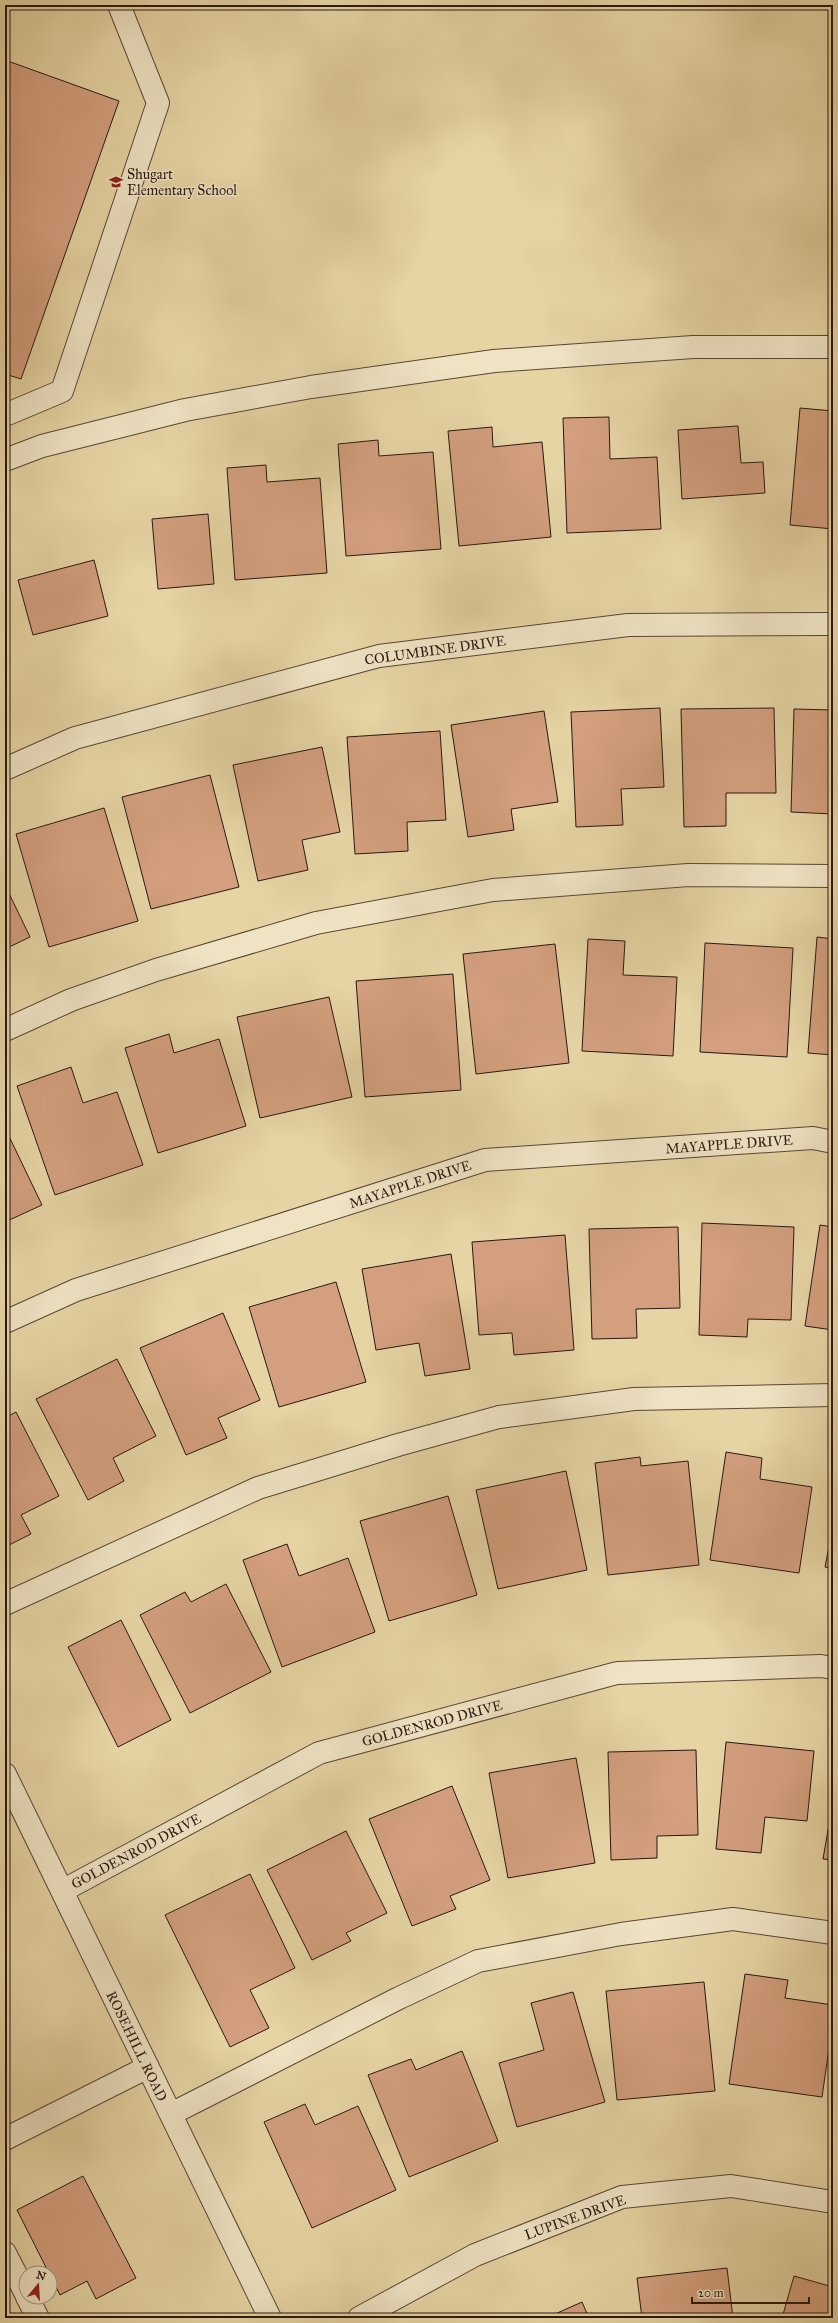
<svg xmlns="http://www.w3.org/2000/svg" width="838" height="2323" viewBox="0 0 838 2323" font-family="'IM FELL Great Primer',serif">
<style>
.building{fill:#d39f7e;stroke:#2a1810}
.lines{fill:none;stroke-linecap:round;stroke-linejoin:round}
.minor-casing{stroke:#594735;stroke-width:24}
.minor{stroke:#efe3c4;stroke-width:22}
.labels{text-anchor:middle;stroke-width:3;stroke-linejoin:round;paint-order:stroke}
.poi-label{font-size:14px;fill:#2a1810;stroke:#efe3c4;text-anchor:start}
.street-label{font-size:14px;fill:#2a1810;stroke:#efe3c4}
</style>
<rect width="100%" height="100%" fill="#e6d4a4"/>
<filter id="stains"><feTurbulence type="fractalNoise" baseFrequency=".005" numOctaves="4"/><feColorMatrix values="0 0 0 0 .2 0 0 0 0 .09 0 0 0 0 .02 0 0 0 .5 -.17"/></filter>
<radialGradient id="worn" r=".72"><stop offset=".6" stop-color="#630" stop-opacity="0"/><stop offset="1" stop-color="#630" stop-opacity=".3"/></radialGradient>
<!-- building -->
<path class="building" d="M 5,60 L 119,101 L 21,379 L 5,374 Z
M 800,408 L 833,411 L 833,529 L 790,525 Z
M 609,417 L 610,459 L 657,457 L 661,529 L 567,533 L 563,418 Z
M 738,426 L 741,463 L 763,462 L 765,493 L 682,499 L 678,430 Z
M 492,427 L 493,447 L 542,442 L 551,537 L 459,546 L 448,431 Z
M 378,440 L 379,456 L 433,452 L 441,549 L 346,556 L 338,444 Z
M 266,465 L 267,482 L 320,478 L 327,573 L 235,580 L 227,468 Z
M 208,514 L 214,584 L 158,589 L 152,519 Z
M 94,560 L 108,616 L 33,635 L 18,580 Z
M 660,708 L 664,787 L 621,789 L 623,825 L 576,827 L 571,712 Z
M 774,708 L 776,793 L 726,793 L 726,826 L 684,827 L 681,709 Z
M 794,709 L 833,710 L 833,814 L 791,812 Z
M 544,711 L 558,802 L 511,809 L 514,830 L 468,837 L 451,725 Z
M 440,731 L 446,820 L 407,822 L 408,851 L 355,854 L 347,737 Z
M 322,747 L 340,832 L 302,840 L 308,870 L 258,881 L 233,765 Z
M 210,775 L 239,887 L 151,909 L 122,797 Z
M 104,808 L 138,921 L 49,947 L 16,834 Z
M 5,885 L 30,937 L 5,949 Z
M 817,937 L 833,939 L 833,1055 L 808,1053 Z
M 588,939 L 625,941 L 623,975 L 677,977 L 673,1056 L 582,1051 Z
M 705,943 L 793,948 L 787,1057 L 700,1052 Z
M 555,944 L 569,1063 L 476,1074 L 463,954 Z
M 453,974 L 461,1090 L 365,1097 L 356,981 Z
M 329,997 L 352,1097 L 260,1118 L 237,1017 Z
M 169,1034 L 174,1053 L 219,1039 L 246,1126 L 158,1153 L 125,1048 Z
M 71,1067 L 83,1103 L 117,1092 L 143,1165 L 55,1195 L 17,1086 Z
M 5,1128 L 42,1205 L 5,1222 Z
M 702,1223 L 794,1227 L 791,1320 L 748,1319 L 747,1337 L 699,1335 Z
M 820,1225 L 833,1227 L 833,1330 L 805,1326 Z
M 678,1227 L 680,1308 L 636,1309 L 637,1338 L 592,1339 L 589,1229 Z
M 565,1235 L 574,1350 L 514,1355 L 512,1333 L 479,1335 L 472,1242 Z
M 451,1254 L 470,1369 L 425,1376 L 419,1343 L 376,1350 L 362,1269 Z
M 336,1282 L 366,1382 L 279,1407 L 249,1307 Z
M 223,1313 L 260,1400 L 218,1418 L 227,1438 L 186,1455 L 140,1348 Z
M 117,1359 L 156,1436 L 113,1458 L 124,1481 L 88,1500 L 36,1399 Z
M 16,1412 L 59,1496 L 21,1515 L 31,1534 L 5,1547 L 5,1418 Z
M 726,1452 L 762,1458 L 760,1479 L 812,1487 L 799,1573 L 710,1560 Z
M 640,1457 L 641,1466 L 688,1461 L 699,1565 L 608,1575 L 595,1463 Z
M 566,1471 L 587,1570 L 498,1589 L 476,1490 Z
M 448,1496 L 477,1595 L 389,1621 L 360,1521 Z
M 833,1526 L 833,1569 L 825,1567 Z
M 287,1544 L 299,1576 L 348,1558 L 375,1632 L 282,1667 L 243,1560 Z
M 226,1584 L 271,1672 L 190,1713 L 140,1615 L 185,1592 L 191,1602 Z
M 121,1620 L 171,1720 L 118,1747 L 68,1647 Z
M 726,1742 L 814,1751 L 807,1821 L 765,1817 L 761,1853 L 716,1849 Z
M 696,1750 L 698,1835 L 657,1836 L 657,1858 L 611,1860 L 608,1752 Z
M 576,1758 L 595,1863 L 508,1878 L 489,1773 Z
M 452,1786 L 490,1880 L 450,1896 L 456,1909 L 412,1926 L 369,1819 Z
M 833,1801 L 833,1860 L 823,1859 Z
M 346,1831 L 387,1913 L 346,1933 L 351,1941 L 312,1960 L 267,1870 Z
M 250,1874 L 295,1968 L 250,1990 L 269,2028 L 230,2047 L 165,1915 Z
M 745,1974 L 788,1980 L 785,1998 L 833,2005 L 833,2021 L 822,2097 L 729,2084 Z
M 704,1982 L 715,2091 L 617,2100 L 606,1991 Z
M 573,1992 L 605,2102 L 517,2127 L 499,2063 L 544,2050 L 531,2003 Z
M 462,2051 L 498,2141 L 409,2177 L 368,2075 L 411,2059 L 416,2070 Z
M 305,2104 L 315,2125 L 358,2106 L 396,2190 L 312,2228 L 264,2122 Z
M 83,2176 L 136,2278 L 96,2299 L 87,2281 L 60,2295 L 17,2210 Z
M 727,2268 L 733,2318 L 642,2318 L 637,2278 Z
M 794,2276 L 833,2287 L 833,2318 L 782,2318 Z
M 582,2302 L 589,2318 L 546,2318 Z"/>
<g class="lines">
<defs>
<path id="minor" d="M 5,415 L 62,391 L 158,103 L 119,5
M 5,460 L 42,446 L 185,410 L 311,387 L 494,361 L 693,347 L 833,347
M 5,769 L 75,738 L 379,656 L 628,625 L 833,624
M 5,1030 L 71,1000 L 156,970 L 316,923 L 493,890 L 688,875 L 833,876
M 5,1322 L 76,1290 L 485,1160 L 813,1138 L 833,1142
M 5,1604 L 258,1488 L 398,1445 L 499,1417 L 634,1399 L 833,1395
M 5,1774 L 270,2318
M 62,1891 L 319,1753 L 617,1673 L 821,1666 L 833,1668
M 171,2114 L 399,1998 L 478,1961 L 621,1934 L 733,1919 L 833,1933
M 5,2139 L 148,2067
M 5,2253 L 26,2294
M 27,2297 L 38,2318
M 359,2318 L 475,2255 L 622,2197 L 731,2186 L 833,2202"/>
</defs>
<!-- minor casing -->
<use href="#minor" class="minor-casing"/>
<!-- minor -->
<use href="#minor" class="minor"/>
</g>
<!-- icons -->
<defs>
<symbol id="school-bare" viewBox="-9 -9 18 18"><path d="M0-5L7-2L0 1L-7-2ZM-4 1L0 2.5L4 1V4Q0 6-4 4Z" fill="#8f2418" stroke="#efe3c4" stroke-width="2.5" paint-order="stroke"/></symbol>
</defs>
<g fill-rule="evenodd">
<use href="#school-bare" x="106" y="172" width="20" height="20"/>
</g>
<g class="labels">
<!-- poi labels -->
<g class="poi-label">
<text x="127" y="179">Shugart<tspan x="127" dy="16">Elementary School</tspan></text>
</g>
<!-- street labels -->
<g class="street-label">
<text transform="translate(435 650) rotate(-8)" y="5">COLUMBINE DRIVE</text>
<text transform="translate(729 1144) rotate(-4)" y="5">MAYAPPLE DRIVE</text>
<text transform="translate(410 1184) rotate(-18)" y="5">MAYAPPLE DRIVE</text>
<text transform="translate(432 1723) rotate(-15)" y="5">GOLDENROD DRIVE</text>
<text transform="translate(136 1851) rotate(-28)" y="5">GOLDENROD DRIVE</text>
<text transform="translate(137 2046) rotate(64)" y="5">ROSEHILL ROAD</text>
<text transform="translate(575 2217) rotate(-20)" y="5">LUPINE DRIVE</text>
</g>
</g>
<!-- margin -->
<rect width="838" height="2323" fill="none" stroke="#e6d4a4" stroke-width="20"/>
<rect x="6" y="6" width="826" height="2311" fill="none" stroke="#2a1810" stroke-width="2"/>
<rect x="10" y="10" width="818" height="2303" fill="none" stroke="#2a1810"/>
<!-- north arrow -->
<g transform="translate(38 2285) rotate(18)"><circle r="19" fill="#efe3c4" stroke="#a0927c"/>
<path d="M0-3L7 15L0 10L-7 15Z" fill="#8f2418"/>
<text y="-6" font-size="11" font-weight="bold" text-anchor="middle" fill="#2a1810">N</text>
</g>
<!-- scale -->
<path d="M692 2297v6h117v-6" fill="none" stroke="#2a1810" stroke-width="2"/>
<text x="698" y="2297" font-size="12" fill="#2a1810" stroke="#efe3c4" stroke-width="3" paint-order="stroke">20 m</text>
<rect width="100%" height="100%" filter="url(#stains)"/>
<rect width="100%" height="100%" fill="url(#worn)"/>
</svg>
